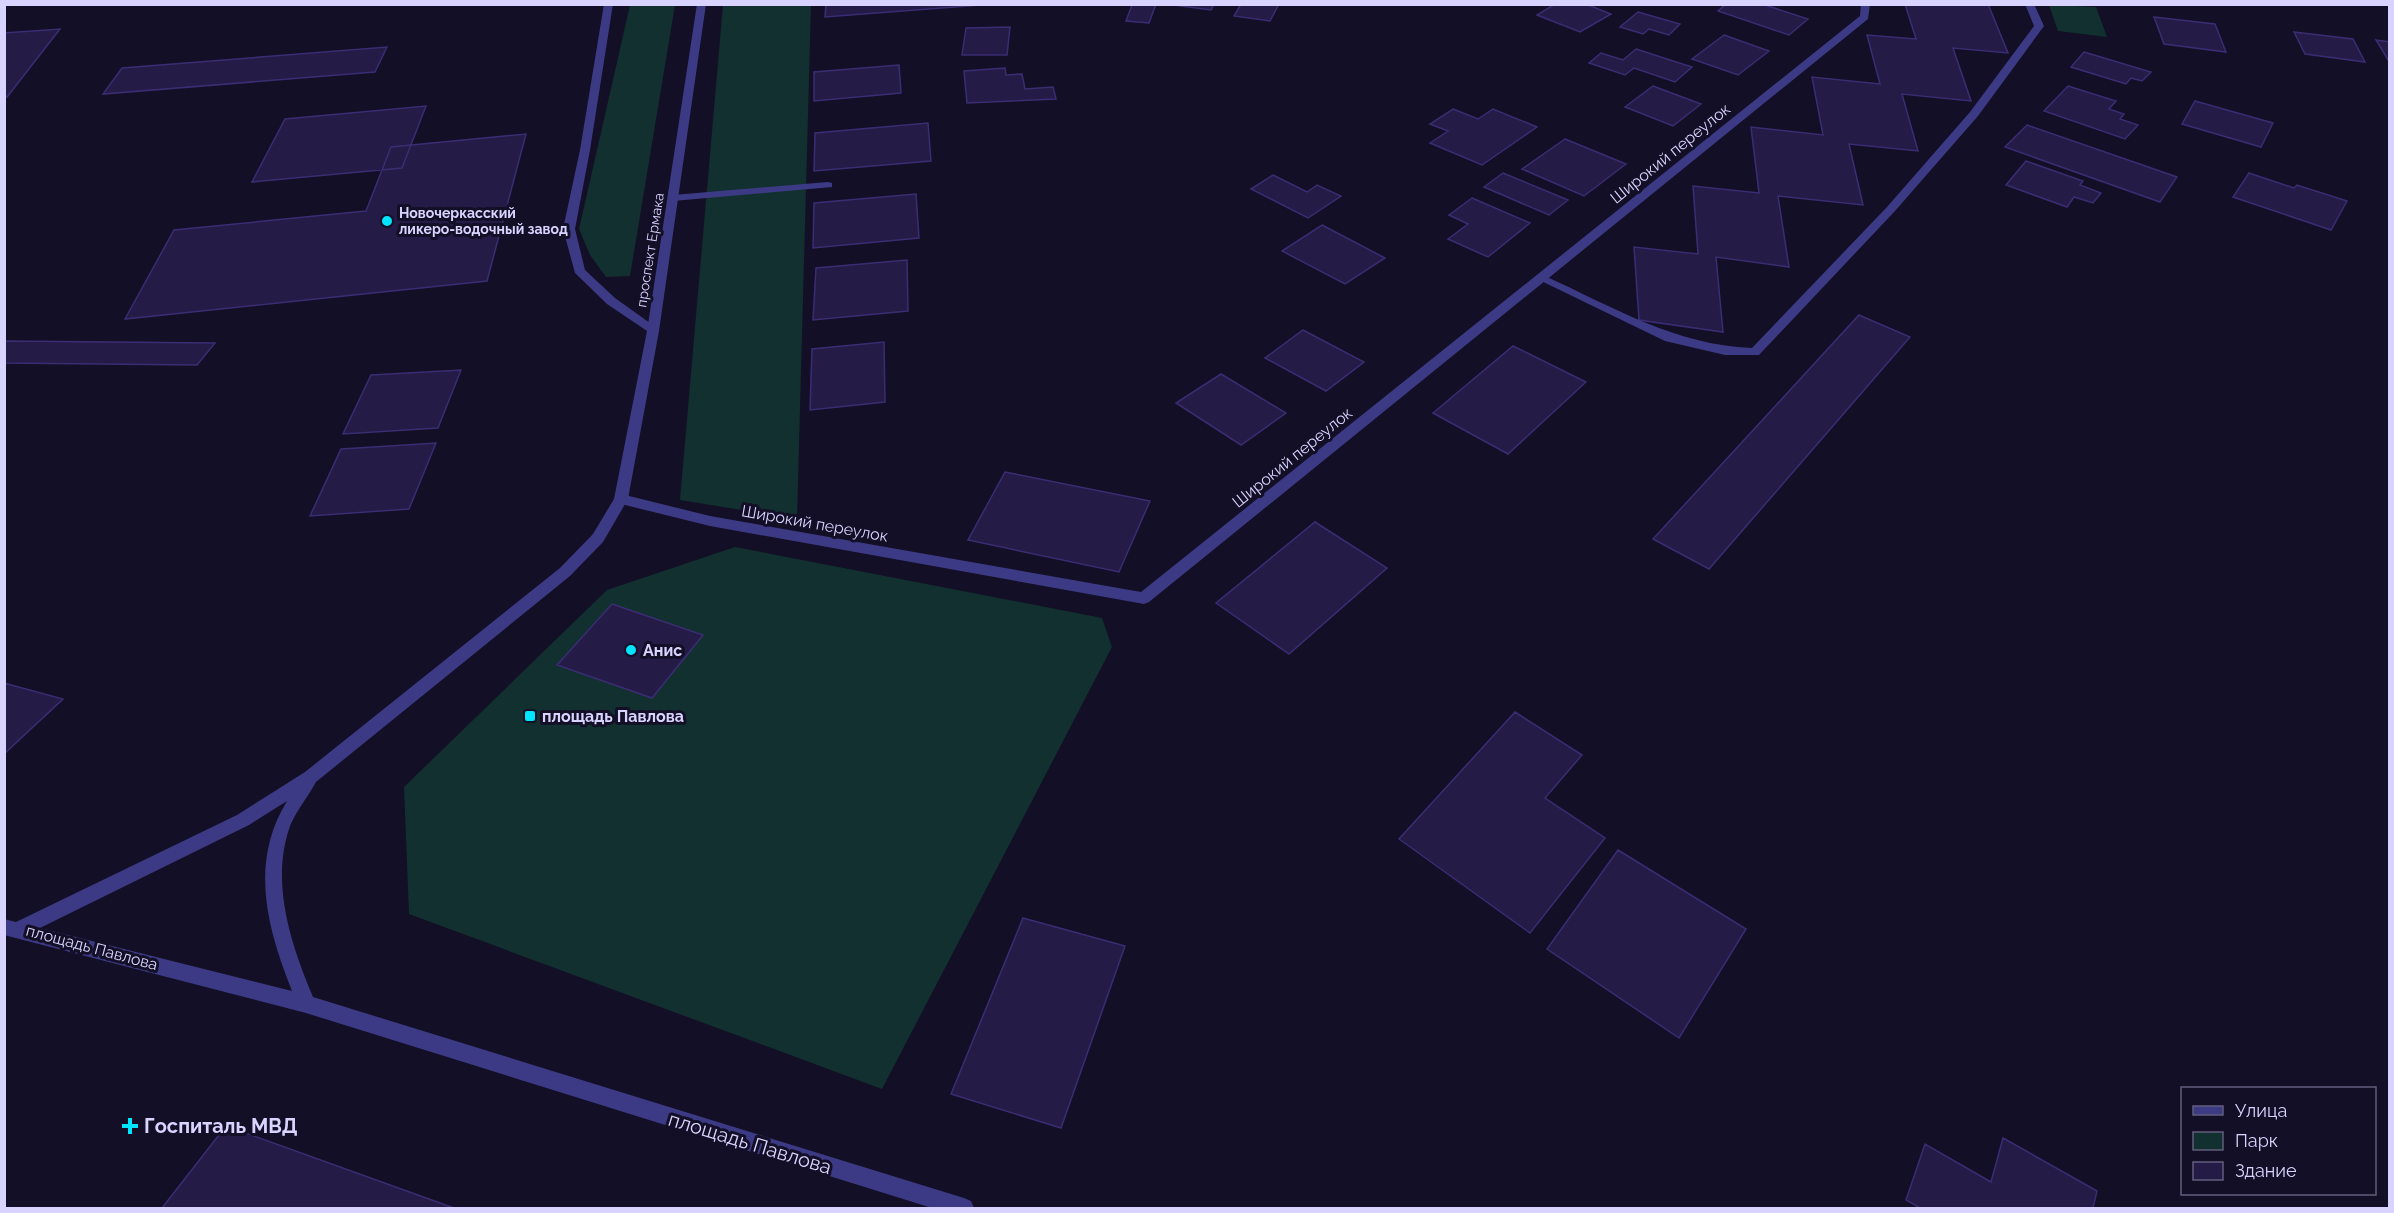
<svg xmlns="http://www.w3.org/2000/svg" width="2394" height="1213" viewBox="0 0 2394 1213" font-family="Raleway,sans-serif">
<style>
.green{fill:#12302f}
.building{fill:#241b47;stroke:#3b2d73;stroke-width:1.5}
.lines{fill:none;stroke-linecap:round;stroke-linejoin:round}
.service{fill:#3d3a85;fill-rule:evenodd}
.minor{fill:#3d3a85;fill-rule:evenodd}
.tertiary{fill:#3d3a85;fill-rule:evenodd}
.poi-dot{fill:#00e5ff;stroke:#130f26;stroke-width:2}
.labels{text-anchor:middle;stroke-width:6;stroke-linejoin:round;paint-order:stroke}
.far-poi-label{font-size:14px;font-weight:bold;fill:#d9d4ff;stroke:#130f26;text-anchor:start}
.far-street-label{font-size:14px;fill:#d9d4ff;stroke:#130f26}
.street-label{font-size:16px;fill:#d9d4ff;stroke:#130f26}
.poi-label{font-size:16px;font-weight:bold;fill:#d9d4ff;stroke:#130f26;text-anchor:start}
.near-poi-label{font-size:20px;font-weight:bold;fill:#d9d4ff;stroke:#130f26;text-anchor:start}
.near-street-label{font-size:20px;fill:#d9d4ff;stroke:#130f26}
</style>
<rect width="100%" height="100%" fill="#130f26"/>
<!-- green -->
<path class="green" d="M 630,5 L 675,5 L 630,276 L 606,277 L 590,255 L 579,229 Z
M 723,5 L 811,5 L 797,519 L 680,500 Z
M 2049,5 L 2096,7 L 2107,37 L 2058,31 Z
M 735,547 L 1102,618 L 1112,647 L 882,1089 L 409,914 L 404,787 L 607,590 Z"/>
<!-- building -->
<path class="building" d="M 826,4 L 994,4 L 825,17 Z
M 1121,4 L 1156,4 L 1149,23 L 1126,21 L 1132,5 Z
M 1166,4 L 1214,4 L 1211,10 Z
M 1241,4 L 1279,4 L 1270,21 L 1234,16 Z
M 1555,4 L 1586,4 L 1611,14 L 1580,32 L 1537,15 Z
M 1726,4 L 1762,4 L 1808,19 L 1789,35 L 1718,11 Z
M 1905,4 L 1988,4 L 2008,53 L 1953,48 L 1971,101 L 1902,94 L 1918,151 L 1849,144 L 1863,205 L 1778,196 L 1789,267 L 1716,257 L 1723,332 L 1639,320 L 1634,247 L 1698,254 L 1693,186 L 1759,193 L 1751,127 L 1823,135 L 1812,77 L 1880,84 L 1867,35 L 1916,39 Z
M 1638,12 L 1680,24 L 1669,35 L 1649,29 L 1643,34 L 1620,27 Z
M 2154,17 L 2215,24 L 2226,52 L 2164,44 Z
M 1010,27 L 1007,55 L 962,55 L 966,28 Z
M 60,29 L 7,97 L 4,98 L 4,33 Z
M 2294,32 L 2353,39 L 2365,62 L 2305,54 Z
M 1724,35 L 1769,51 L 1738,75 L 1692,59 Z
M 2376,40 L 2390,42 L 2390,63 Z
M 387,47 L 375,72 L 103,94 L 122,68 Z
M 1636,49 L 1692,67 L 1675,82 L 1634,68 L 1625,75 L 1589,63 L 1601,53 L 1623,60 Z
M 2084,52 L 2151,72 L 2142,81 L 2131,78 L 2126,84 L 2071,67 Z
M 899,65 L 901,93 L 814,101 L 814,72 Z
M 1005,68 L 1006,75 L 1022,74 L 1025,89 L 1053,87 L 1056,99 L 967,103 L 964,71 Z
M 1653,86 L 1701,104 L 1673,126 L 1625,107 Z
M 2068,86 L 2116,101 L 2109,109 L 2124,114 L 2120,119 L 2138,125 L 2125,139 L 2044,111 Z
M 2195,101 L 2273,123 L 2261,147 L 2182,124 Z
M 426,106 L 402,168 L 252,182 L 285,119 Z
M 1453,109 L 1478,119 L 1493,109 L 1537,127 L 1482,165 L 1430,143 L 1448,131 L 1430,124 Z
M 928,123 L 931,161 L 814,171 L 815,133 Z
M 2027,125 L 2177,177 L 2160,202 L 2005,147 Z
M 526,134 L 487,281 L 125,319 L 174,230 L 366,211 L 391,147 Z
M 1565,139 L 1626,164 L 1584,196 L 1522,169 Z
M 2026,161 L 2083,181 L 2080,185 L 2101,193 L 2093,203 L 2074,197 L 2067,207 L 2006,185 Z
M 1503,173 L 1568,200 L 1549,215 L 1484,187 Z
M 2249,173 L 2294,188 L 2297,185 L 2347,201 L 2331,230 L 2233,197 Z
M 1273,175 L 1307,192 L 1317,185 L 1341,196 L 1308,218 L 1251,189 Z
M 916,194 L 919,238 L 813,248 L 814,203 Z
M 1472,198 L 1530,223 L 1488,257 L 1448,239 L 1468,224 L 1449,215 Z
M 1322,225 L 1385,258 L 1345,284 L 1282,251 Z
M 907,260 L 908,311 L 813,320 L 816,268 Z
M 1859,315 L 1910,337 L 1709,569 L 1653,539 Z
M 1303,330 L 1364,362 L 1326,391 L 1265,358 Z
M 4,341 L 215,343 L 197,365 L 4,363 Z
M 884,342 L 885,402 L 810,410 L 812,349 Z
M 1513,346 L 1586,382 L 1508,454 L 1433,413 Z
M 461,370 L 438,428 L 343,434 L 371,375 Z
M 1221,374 L 1286,413 L 1241,445 L 1176,403 Z
M 436,443 L 409,509 L 310,516 L 341,449 Z
M 1005,472 L 1150,501 L 1119,572 L 968,540 Z
M 1315,522 L 1387,568 L 1289,654 L 1216,603 Z
M 612,604 L 703,635 L 652,698 L 557,665 Z
M 4,683 L 63,699 L 4,754 Z
M 1515,712 L 1582,755 L 1545,798 L 1605,838 L 1530,933 L 1399,839 Z
M 1618,850 L 1746,929 L 1679,1038 L 1547,949 Z
M 1023,918 L 1125,946 L 1061,1128 L 951,1094 Z
M 226,1126 L 454,1208 L 162,1208 Z
M 2003,1138 L 2097,1191 L 2093,1208 L 1920,1208 L 1906,1200 L 1925,1144 L 1991,1182 Z"/>
<g class="lines">
<!-- service -->
<path class="service" d="M 604,4 L 613,4 L 590,150 L 575,229 L 585,270 L 615,298 L 657,328 L 657,334 L 653,335 L 607,304 L 575,273 L 563,229 L 580,150 Z
M 2025,4 L 2034,4 L 2044,26 L 1978,116 L 1895,211 L 1759,355 L 1725,355 L 1665,341 L 1535,278 L 1537,276 L 1545,276 C 1613,307 1675,345 1752,348 L 1887,207 L 1970,112 L 2034,26 Z
M 828,182 L 832,183 L 832,187 L 673,201 L 668,198 L 673,195 Z"/>
<!-- minor -->
<path class="minor" d="M 1861,4 L 1870,4 L 1868,19 L 1149,602 L 1144,604 L 710,526 L 621,504 L 614,499 L 621,494 L 710,516 L 1141,592 L 1860,16 Z"/>
<!-- tertiary -->
<path class="tertiary" d="M 697,4 L 706,4 L 659,331 L 628,499 L 603,542 L 570,576 L 316,782 C 308,797 296,811 290,826 C 270,883 291,944 313,997 L 964,1198 L 971,1201 L 974,1208 L 932,1208 L 306,1013 L 4,935 L 4,919 L 16,922 L 237,815 L 305,772 L 560,568 L 593,534 L 614,499 L 647,331 ZM 287,801 C 249,863 267,928 292,991 L 40,928 L 249,825 Z"/>
</g>
<!-- markers -->
<g class="poi-dot">
<circle cx="387" cy="221" r="6"/>
<circle cx="631" cy="650" r="6"/>
<rect x="524" y="710" width="12" height="12" rx="3"/>
<path d="M127 1117h6v6h6v6h-6v6h-6v-6h-6v-6h6z"/>
</g>
<g class="labels">
<!-- far-poi labels -->
<g class="far-poi-label">
<text x="399" y="218">Новочеркасский<tspan x="399" dy="16">ликеро-водочный завод</tspan></text>
</g>
<!-- far-street labels -->
<g class="far-street-label">
<text transform="translate(650 250) rotate(-81)" y="5">проспект Ермака</text>
</g>
<!-- street labels -->
<g class="street-label">
<text transform="translate(1670 153) rotate(-39)" y="6">Широкий переулок</text>
<text transform="translate(1292 457) rotate(-39)" y="6">Широкий переулок</text>
<text transform="translate(815 523) rotate(10)" y="6">Широкий переулок</text>
<text transform="translate(92 947) rotate(15)" y="6">площадь Павлова</text>
</g>
<!-- poi labels -->
<g class="poi-label">
<text x="643" y="656">Анис</text>
<text x="542" y="722">площадь Павлова</text>
</g>
<!-- near-poi labels -->
<g class="near-poi-label">
<text x="144" y="1133">Госпиталь МВД</text>
</g>
<!-- near-street labels -->
<g class="near-street-label">
<text transform="translate(750 1143) rotate(17)" y="7">площадь Павлова</text>
</g>
</g>
<!-- border -->
<rect width="2394" height="1213" fill="none" stroke="#d9d4ff" stroke-width="12"/>
<!-- legend -->
<rect x="2181" y="1087" width="195" height="108" fill="#130f26" stroke="#625e7d" stroke-width="1.5"/>
<rect x="2193" y="1106" width="30" height="9" fill="#3d3a85" stroke="#625e7d" stroke-width="1.5"/>
<text x="2235" y="1117" font-size="18" fill="#d9d4ff">Улица</text>
<rect x="2193" y="1132" width="30" height="18" fill="#12302f" stroke="#625e7d" stroke-width="1.5"/>
<text x="2235" y="1147" font-size="18" fill="#d9d4ff">Парк</text>
<rect x="2193" y="1162" width="30" height="18" fill="#241b47" stroke="#625e7d" stroke-width="1.5"/>
<text x="2235" y="1177" font-size="18" fill="#d9d4ff">Здание</text>
</svg>
